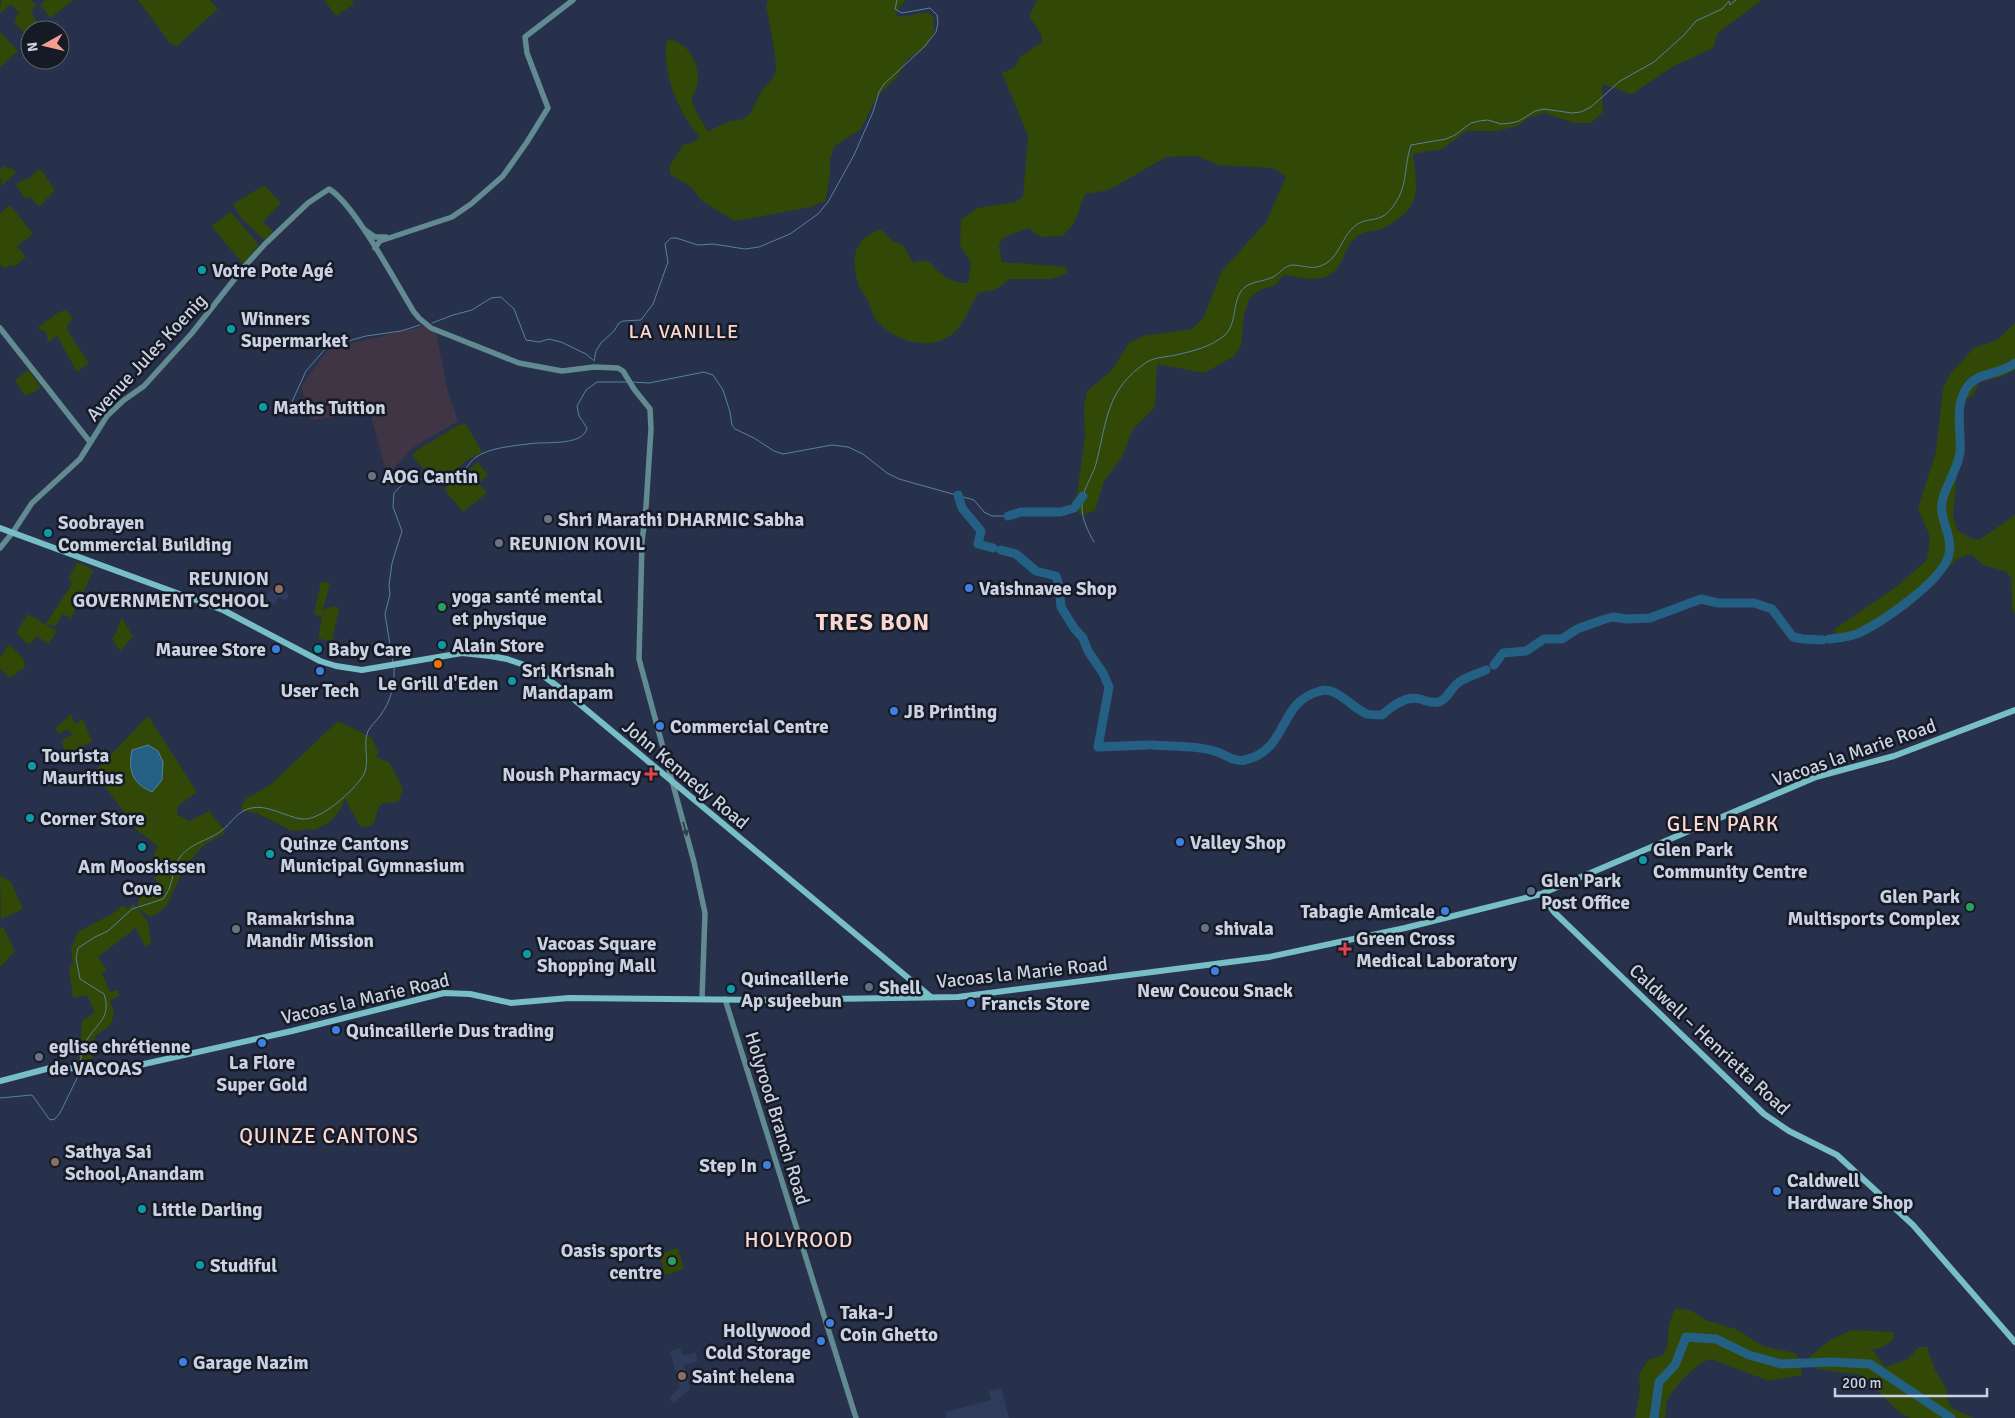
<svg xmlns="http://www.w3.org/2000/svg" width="2015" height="1418" viewBox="0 0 2015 1418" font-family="Signika,sans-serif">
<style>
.industrial{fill:#3f3545}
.built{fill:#2e3b5b}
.green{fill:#324807}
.water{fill:#236083;stroke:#5582a0}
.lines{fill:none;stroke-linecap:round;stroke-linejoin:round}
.stream{stroke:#5582a0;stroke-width:1}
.river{stroke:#236083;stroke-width:9}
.tertiary{stroke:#618b90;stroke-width:5.5}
.secondary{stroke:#78bec6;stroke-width:6}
.oneway{fill:#30424a}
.culture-dot{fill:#0f9aa8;stroke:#151a25;stroke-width:2}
.worship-dot{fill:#6b7280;stroke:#151a25;stroke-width:2}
.shop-dot{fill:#3f7fe0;stroke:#151a25;stroke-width:2}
.education-dot{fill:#8d6e63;stroke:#151a25;stroke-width:2}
.leisure-dot{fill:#2e9e5b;stroke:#151a25;stroke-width:2}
.food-dot{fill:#e8710a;stroke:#151a25;stroke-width:2}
.health-dot{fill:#e0444e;stroke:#151a25;stroke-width:2}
.service-dot{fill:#5c6f8a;stroke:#151a25;stroke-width:2}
.labels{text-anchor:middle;stroke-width:5;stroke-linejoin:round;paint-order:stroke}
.poi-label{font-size:19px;font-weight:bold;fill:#cad1e2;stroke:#151a25;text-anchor:start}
.street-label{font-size:19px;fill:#cad1e2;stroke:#151a25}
.neighbourhood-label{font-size:20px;letter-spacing:1px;fill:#f9d6d0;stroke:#151a25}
.quarter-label{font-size:21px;letter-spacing:1px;fill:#f9d6d0;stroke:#151a25}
.district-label{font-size:24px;font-weight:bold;letter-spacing:1px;fill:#f9d6d0;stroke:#151a25}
</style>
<rect width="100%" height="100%" fill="#27314b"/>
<!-- industrial -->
<path class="industrial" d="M 424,326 L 436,332 L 447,388 L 458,421 L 414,447 L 387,475 L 370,412 L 312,420 L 301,387 L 328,349 Z"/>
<!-- built -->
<path class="built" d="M 279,584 L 289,595 L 285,601 L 279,597 L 274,605 L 265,596 Z
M 680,1348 L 683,1356 L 696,1353 L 697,1362 L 684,1365 L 690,1389 L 673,1404 L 669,1398 L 680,1387 L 670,1351 Z
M 1001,1388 L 1009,1418 L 946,1418 L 945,1412 L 991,1400 L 989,1391 Z"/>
<!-- green -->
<path class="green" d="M 1,0 L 31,0 L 36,5 L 31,13 L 41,27 L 38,30 L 30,30 L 29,38 L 14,22 L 19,12 L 10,4 L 0,14 Z
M 45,0 L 74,0 L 50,18 L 40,5 Z
M 138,0 L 210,0 L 218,9 L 177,46 L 170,43 Z
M 324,0 L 352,0 L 354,4 L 336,16 Z
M 768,0 L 906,0 L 899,8 L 896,15 L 903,17 L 926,12 L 933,16 L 934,32 L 927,46 L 908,59 L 895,80 L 878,95 L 861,129 L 835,146 L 830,159 L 830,176 L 825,201 L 811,207 L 735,221 L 702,201 L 691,187 L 670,174 L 670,165 L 684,144 L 692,143 L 700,137 C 679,114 661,72 667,40 C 688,40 702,66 697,86 C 696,90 692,95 692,100 C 693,112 704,120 707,132 L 727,122 L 743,119 L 750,114 L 762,90 L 773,78 L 776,70 L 775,54 L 766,5 Z
M 1037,0 L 1762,0 L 1718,33 L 1713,48 L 1672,67 L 1632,94 L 1602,84 L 1603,112 L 1591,123 L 1574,123 L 1545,113 L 1530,117 L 1518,126 L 1497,131 L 1467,131 L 1442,149 L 1413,154 C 1417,192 1423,206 1384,228 C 1375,233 1368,228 1355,238 C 1346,245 1346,255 1340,264 C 1328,286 1304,278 1284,275 L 1275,285 L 1260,290 L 1249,299 L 1244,314 L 1241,346 L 1233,357 L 1204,373 L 1157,364 L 1155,407 L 1133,429 L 1122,457 L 1104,481 L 1095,511 L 1080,515 L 1076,500 L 1085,438 L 1084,407 L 1087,391 L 1111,371 L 1129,343 L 1143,336 L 1192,329 L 1204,317 L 1221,272 L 1266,222 L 1286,177 L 1274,168 L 1219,165 L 1197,156 L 1166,157 L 1109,190 L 1085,194 L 1074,223 L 1063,236 L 1041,237 L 1028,228 L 1002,238 L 999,246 L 1002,262 L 1066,267 L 1067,273 L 1051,279 L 1010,279 L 995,290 L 978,293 C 970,306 964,326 951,335 C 928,352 896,341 878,322 C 873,316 871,308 868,301 C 866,296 862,292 860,288 C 853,271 850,246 868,236 C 872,233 876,230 881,230 L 893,241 L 904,246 L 913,263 C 932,255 931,268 944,276 C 951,281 960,283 968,283 L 971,263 L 960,245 L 961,220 L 977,208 L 1015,202 L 1023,197 L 1028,136 L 1002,73 L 1014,68 L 1020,57 L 1042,42 L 1041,34 L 1029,16 Z
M 0,32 L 18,51 L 0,67 Z
M 5,165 L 8,169 L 11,167 L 16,173 L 0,187 L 2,181 L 0,178 L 0,170 Z
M 38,169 L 42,171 L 55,190 L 39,207 L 30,197 L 26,199 L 16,185 L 26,178 L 29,179 Z
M 264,185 L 281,203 L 263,222 L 273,231 L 264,240 L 241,218 L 233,204 Z
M 10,205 L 33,234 L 17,246 L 26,257 L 14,267 L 11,264 L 4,269 L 0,264 L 0,213 Z
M 231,212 L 259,245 L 243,264 L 211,226 Z
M 66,310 L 73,319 L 67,325 L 69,333 L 89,363 L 77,372 L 57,336 L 48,342 L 46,332 L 37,328 L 59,312 Z
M 2015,323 L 2015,370 L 2001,377 L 1979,382 L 1973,395 L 1960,403 L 1957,410 L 1960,440 L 1953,516 L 1957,530 L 1971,538 L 1979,540 L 2015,515 L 2015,613 L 2012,609 L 2011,577 L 2005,571 L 1983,565 L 1971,554 L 1957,559 L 1908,608 L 1850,638 L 1841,639 L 1834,636 L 1836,628 L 1896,587 L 1927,560 L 1930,537 L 1918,508 L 1936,452 L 1943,388 L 1950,374 L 1974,348 L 1997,340 Z
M 29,370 L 41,388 L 25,396 L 15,380 Z
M 466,424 L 482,452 L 467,460 L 447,478 L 433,479 L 412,456 L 417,450 L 459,425 Z
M 478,462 L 488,475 L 479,483 L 487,493 L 463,512 L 444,489 Z
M 77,562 L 94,570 L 71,618 L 63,614 L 55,627 L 46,623 L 72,584 L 69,578 Z
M 321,582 L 330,583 L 323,610 L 333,606 L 339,608 L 332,642 L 318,638 L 322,617 L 314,614 Z
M 28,614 L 57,631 L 48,644 L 37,636 L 29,645 L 16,633 Z
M 122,618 L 133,637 L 120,651 L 112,639 L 117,632 L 117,628 Z
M 9,644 L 24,659 L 25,667 L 10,678 L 0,669 L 0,657 Z
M 71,714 L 75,724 L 83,719 L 92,742 L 78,748 L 66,766 L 61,755 L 64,750 L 62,740 L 72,735 L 68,729 L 58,734 L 56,728 Z
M 148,716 L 197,792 L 178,806 L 177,814 L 189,821 L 209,811 L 226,832 L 204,845 L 185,866 L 166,907 L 151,917 L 139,909 L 137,904 L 142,895 L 149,890 L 153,891 L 159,884 L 154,878 L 159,874 L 157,870 L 161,867 L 152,858 L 158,846 L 133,827 L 159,818 L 134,825 L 94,772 Z
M 338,721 L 372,738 L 378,752 L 376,757 L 390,763 L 403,789 L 398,802 L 382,803 L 378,809 L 374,823 L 368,827 L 360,826 L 345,799 L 340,810 L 330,822 L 317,829 L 292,831 L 257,813 L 241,811 L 242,804 L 247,798 L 270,785 Z
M 0,876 L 11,882 L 23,909 L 1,919 Z
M 134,904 L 148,922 L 151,944 L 145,947 L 136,928 L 98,957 L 107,970 L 102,973 L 110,992 L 117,990 L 120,995 L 110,1001 L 114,1013 L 111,1025 L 95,1036 L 92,1059 L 79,1061 L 82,1021 L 95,1012 L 87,995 L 73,998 L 69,968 L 73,963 L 71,949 L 78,932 L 112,914 L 123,905 L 127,909 Z
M 3,927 L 15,951 L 0,967 L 0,928 Z
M 678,1248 L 684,1269 L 665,1275 L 659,1254 Z
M 1675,1308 L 1692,1311 L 1705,1320 L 1736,1329 L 1763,1346 L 1795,1353 L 1800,1359 L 1802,1375 L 1769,1381 L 1711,1359 C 1697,1362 1671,1389 1667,1402 C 1666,1407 1666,1413 1665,1418 L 1635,1418 L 1640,1390 L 1639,1374 L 1648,1360 L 1663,1355 L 1667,1348 L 1669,1324 Z
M 1852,1330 L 1894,1332 L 1893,1339 C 1887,1345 1880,1350 1872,1349 L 1885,1367 L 1908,1359 L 1919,1347 L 1927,1347 L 1934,1368 L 1946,1388 L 1948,1402 L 1952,1408 L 1974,1418 L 1910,1418 L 1900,1413 L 1862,1375 L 1816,1369 L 1810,1364 L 1810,1356 L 1832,1339 Z"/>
<!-- water -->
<path class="water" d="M 148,745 L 158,751 L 163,762 L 162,780 L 152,792 C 132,783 128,771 132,750 Z"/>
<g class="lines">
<!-- stream -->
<path class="stream" d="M 432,323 L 453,315 L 472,310 L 491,298 L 501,297 L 514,309 L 526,340 L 539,342 L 549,339 L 561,342 L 586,354 L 593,360
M 594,361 L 596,351 L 601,343 L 614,331 L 619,323 L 623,321 L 641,320 L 653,304 L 668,262 L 665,244 L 671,238 L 676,238 L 698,245 L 713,244 L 745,249 L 759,247 L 790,234 L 818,214 L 828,202 L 854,155 L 873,112 L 879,92 L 884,84 L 924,47 L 936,32 L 938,23 L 937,15 L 930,8 L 902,13 L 895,9 L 897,0
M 632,382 L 649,383 L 704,372 L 713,375 L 723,390 L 730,412 L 732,425 L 735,429 L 754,438 L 774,451 L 783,454 L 832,445 L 848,447 L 863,454 L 887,473 L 899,479 L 974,500 L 984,512 L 992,516 L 1008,516
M 291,404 L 306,371 L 327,347 L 366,336 L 401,331 L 420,325
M 1094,542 C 1088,531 1082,520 1082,507 C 1081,491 1092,478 1096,464 C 1107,421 1106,389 1147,362 C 1155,357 1167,357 1176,355 C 1193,351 1211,347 1225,335 C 1239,322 1230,295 1248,285 C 1256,281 1265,281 1273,277 C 1279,274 1284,266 1292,265 C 1304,265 1313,271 1325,264 C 1339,257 1342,236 1355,226 C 1367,216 1379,224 1391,209 C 1409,187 1403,169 1411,145 L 1446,139 L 1455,135 L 1471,123 L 1479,121 L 1488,120 L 1501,124 L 1511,123 L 1519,121 L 1535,111 L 1544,109 L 1572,113 L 1581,112 L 1591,107 L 1620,81 L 1654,62 L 1684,35 L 1696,21 L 1722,9 L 1729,1 L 1730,5 L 1736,0
M 393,663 L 385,614 L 390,594 L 389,585 L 392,563 L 402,531 L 393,507 L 394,493 C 417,466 429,488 454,478 C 464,474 468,463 476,457 C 489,448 512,446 528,444 C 543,441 583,447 587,428 L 579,416 L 577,406 L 586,390 L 597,382 L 626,382
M 80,1066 C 81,1059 81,1052 84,1046 C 92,1025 113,1021 104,994 L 80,979 L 76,958 L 78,948 L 95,937 L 108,931 L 132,909 L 163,899 C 166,895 169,890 170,886 C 173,879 173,870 176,864 C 185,844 206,842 221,831 C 232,823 237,811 251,808 C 267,804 286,817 302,819 C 321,821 353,791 363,776 C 371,763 362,745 368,731 C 371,726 376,721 380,716 C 391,701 395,685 394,667
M 0,1098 L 32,1095 L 50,1120 L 55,1119 L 60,1113 L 80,1072"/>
<!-- river -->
<path class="river" d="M 958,495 L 962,508 L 981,531 L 978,544 L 993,548
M 1008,516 L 1021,512 L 1061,512 L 1074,508 L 1083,496
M 1001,550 L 1016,554 L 1036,571 L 1056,576 L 1059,586 L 1061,607 L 1074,628 L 1083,638 L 1088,651 L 1103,673 L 1109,687 L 1098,747 L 1147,745
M 1829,639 C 1838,638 1851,637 1859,633 C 1882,622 1944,580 1949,554 C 1953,536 1939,519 1942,502 C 1945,486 1959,467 1960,452 C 1962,429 1953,407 1968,386 C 1977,373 2001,374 2015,363
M 1494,665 L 1503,653 L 1526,651 L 1544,639 L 1562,639 L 1577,629 L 1605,619 L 1613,617 L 1627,619 L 1650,618 L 1701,599 L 1718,603 L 1754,603 L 1772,609 L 1793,637 L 1803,639 L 1823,640
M 1152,745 C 1174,747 1200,745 1220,753 C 1229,757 1236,762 1245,760 C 1290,749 1277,702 1320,691 C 1337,686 1353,709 1367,714 C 1371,715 1377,715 1382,715 C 1392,706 1406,695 1420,699 C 1427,701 1432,704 1439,702 C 1448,699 1450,689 1458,683 C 1465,677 1477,674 1486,670
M 1654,1418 L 1659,1382 L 1675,1365 L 1686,1337 L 1716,1339 L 1749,1355 L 1781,1364 L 1830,1362 L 1870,1364 L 1951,1418"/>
<!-- tertiary -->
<path class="tertiary" d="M 365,230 L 375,237 L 386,237
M 375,248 L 380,241 L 452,217 L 471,204 L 503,176 L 527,142 L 548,108 L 527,53 L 525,37 L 573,0
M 0,328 L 90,442
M 0,548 L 13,532 L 32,503 L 80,459 L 107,416 L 124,400 L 144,386 L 154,375 L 192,333 L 244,267 L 265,244 L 308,203 L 329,189 C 354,203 397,285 414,312 L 419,318 L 431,328 L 519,363 L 562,371 L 594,367 L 618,368 L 623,371 L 634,389 L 650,409 L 651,429 L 646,507 L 642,542 L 639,659 L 694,862 L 705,913 L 702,999
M 725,999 L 856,1418"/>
<!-- secondary -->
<path class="secondary" d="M 0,528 L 223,610 L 320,661 L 336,666 L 362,670 L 462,653 L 490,656 L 507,659 L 533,668 L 565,692 L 931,997
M 1541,894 L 1554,912 L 1764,1114 L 1789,1131 L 1837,1155 L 1913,1225 L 2015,1342
M 0,1081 L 50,1068 L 115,1069 L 135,1066 L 292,1031 L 444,993 L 470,994 L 511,1003 L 569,998 L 765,1000 L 958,997 L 1269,957 L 1405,928 L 1541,894 L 1816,777 L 1894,756 L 2015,710"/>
</g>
<!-- one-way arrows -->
<defs><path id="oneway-solid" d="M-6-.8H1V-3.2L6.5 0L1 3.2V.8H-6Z" transform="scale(1.25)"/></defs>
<use class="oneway" href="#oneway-solid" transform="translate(685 829) rotate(75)"/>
<!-- markers -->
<g class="culture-dot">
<circle cx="202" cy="270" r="5"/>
<circle cx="231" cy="329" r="5"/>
<circle cx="263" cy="407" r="5"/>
<circle cx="48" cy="533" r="5"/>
<circle cx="442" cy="645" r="5"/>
<circle cx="318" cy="649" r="5"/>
<circle cx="512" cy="681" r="5"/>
<circle cx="32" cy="766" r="5"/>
<circle cx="30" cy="818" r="5"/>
<circle cx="142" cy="847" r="5"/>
<circle cx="270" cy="854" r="5"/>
<circle cx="1643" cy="860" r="5"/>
<circle cx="527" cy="954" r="5"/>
<circle cx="731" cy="989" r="5"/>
<circle cx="142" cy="1209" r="5"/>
<circle cx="200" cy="1265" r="5"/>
</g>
<g class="worship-dot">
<circle cx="372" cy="476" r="5"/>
<circle cx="548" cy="519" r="5"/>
<circle cx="499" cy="543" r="5"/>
<circle cx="1205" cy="928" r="5"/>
<circle cx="236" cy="929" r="5"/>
<circle cx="39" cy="1057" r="5"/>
</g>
<g class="shop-dot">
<circle cx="969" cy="588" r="5"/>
<circle cx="276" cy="649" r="5"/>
<circle cx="320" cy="671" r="5"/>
<circle cx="894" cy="711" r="5"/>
<circle cx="660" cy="726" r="5"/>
<circle cx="1180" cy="842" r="5"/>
<circle cx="1445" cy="911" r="5"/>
<circle cx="1215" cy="971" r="5"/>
<circle cx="971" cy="1003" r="5"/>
<circle cx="336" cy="1030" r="5"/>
<circle cx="262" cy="1043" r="5"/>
<circle cx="767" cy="1165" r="5"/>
<circle cx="1777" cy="1191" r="5"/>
<circle cx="830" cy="1323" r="5"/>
<circle cx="821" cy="1341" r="5"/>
<circle cx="183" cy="1362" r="5"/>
</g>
<g class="education-dot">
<circle cx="279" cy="589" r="5"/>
<circle cx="55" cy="1162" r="5"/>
<circle cx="682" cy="1376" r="5"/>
</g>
<g class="leisure-dot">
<circle cx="442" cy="607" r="5"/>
<circle cx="1970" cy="907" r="5"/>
<circle cx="672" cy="1261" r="5"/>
</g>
<circle class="food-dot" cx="438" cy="664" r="5"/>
<g class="health-dot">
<path d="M648.5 766.5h5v5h5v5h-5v5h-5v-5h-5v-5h5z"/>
<path d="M1342.5 941.5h5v5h5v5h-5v5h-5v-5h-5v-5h5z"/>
</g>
<g class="service-dot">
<circle cx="1531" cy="891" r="5"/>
<circle cx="869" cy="987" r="5"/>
</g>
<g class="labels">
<!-- poi labels -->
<g class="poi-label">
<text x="212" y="277">Votre Pote Agé</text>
<text x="241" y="325">Winners<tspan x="241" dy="22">Supermarket</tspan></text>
<text x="273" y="414">Maths Tuition</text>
<text x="382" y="483">AOG Cantin</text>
<text x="558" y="526">Shri Marathi DHARMIC Sabha</text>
<text x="58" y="529">Soobrayen<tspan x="58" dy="22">Commercial Building</tspan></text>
<text x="509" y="550">REUNION KOVIL</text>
<text x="269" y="585" text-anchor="end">REUNION<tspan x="269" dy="22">GOVERNMENT SCHOOL</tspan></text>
<text x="979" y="595">Vaishnavee Shop</text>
<text x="452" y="603">yoga santé mental<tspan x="452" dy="22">et physique</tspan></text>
<text x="452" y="652">Alain Store</text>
<text x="266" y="656" text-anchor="end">Mauree Store</text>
<text x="328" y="656">Baby Care</text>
<text x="522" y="677">Sri Krisnah<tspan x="522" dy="22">Mandapam</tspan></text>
<text x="438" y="690" text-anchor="middle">Le Grill d'Eden</text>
<text x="320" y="697" text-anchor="middle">User Tech</text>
<text x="904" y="718">JB Printing</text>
<text x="670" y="733">Commercial Centre</text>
<text x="42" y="762">Tourista<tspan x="42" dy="22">Mauritius</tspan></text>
<text x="641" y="781" text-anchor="end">Noush Pharmacy</text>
<text x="40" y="825">Corner Store</text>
<text x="1190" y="849">Valley Shop</text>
<text x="280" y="850">Quinze Cantons<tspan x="280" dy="22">Municipal Gymnasium</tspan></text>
<text x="1653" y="856">Glen Park<tspan x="1653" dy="22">Community Centre</tspan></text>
<text x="142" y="873" text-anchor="middle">Am Mooskissen<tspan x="142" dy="22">Cove</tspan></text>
<text x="1541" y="887">Glen Park<tspan x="1541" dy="22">Post Office</tspan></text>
<text x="1960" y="903" text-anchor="end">Glen Park<tspan x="1960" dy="22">Multisports Complex</tspan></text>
<text x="1435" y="918" text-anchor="end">Tabagie Amicale</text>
<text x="246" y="925">Ramakrishna<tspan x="246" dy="22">Mandir Mission</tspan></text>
<text x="1215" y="935">shivala</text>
<text x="1356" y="945">Green Cross<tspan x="1356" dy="22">Medical Laboratory</tspan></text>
<text x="537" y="950">Vacoas Square<tspan x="537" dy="22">Shopping Mall</tspan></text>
<text x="741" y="985">Quincaillerie<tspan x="741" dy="22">Ap sujeebun</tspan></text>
<text x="879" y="994">Shell</text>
<text x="1215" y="997" text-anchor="middle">New Coucou Snack</text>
<text x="981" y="1010">Francis Store</text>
<text x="346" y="1037">Quincaillerie Dus trading</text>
<text x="49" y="1053">eglise chrétienne<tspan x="49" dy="22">de VACOAS</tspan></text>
<text x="262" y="1069" text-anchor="middle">La Flore<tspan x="262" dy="22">Super Gold</tspan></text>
<text x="65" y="1158">Sathya Sai<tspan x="65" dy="22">School,Anandam</tspan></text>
<text x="757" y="1172" text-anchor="end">Step In</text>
<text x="1787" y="1187">Caldwell<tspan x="1787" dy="22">Hardware Shop</tspan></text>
<text x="152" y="1216">Little Darling</text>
<text x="662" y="1257" text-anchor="end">Oasis sports<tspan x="662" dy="22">centre</tspan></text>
<text x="210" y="1272">Studiful</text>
<text x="840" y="1319">Taka-J<tspan x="840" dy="22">Coin Ghetto</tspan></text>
<text x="811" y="1337" text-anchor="end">Hollywood<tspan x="811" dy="22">Cold Storage</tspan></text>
<text x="193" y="1369">Garage Nazim</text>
<text x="692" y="1383">Saint helena</text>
</g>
<!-- street labels -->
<g class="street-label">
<text transform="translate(146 357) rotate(-47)" y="7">Avenue Jules Koenig</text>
<text transform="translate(1854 752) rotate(-19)" y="7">Vacoas la Marie Road</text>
<text transform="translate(686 774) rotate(40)" y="7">John Kennedy Road</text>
<text transform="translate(1022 972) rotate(-6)" y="7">Vacoas la Marie Road</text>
<text transform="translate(365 998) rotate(-13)" y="7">Vacoas la Marie Road</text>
<text transform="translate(1710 1039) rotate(43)" y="7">Caldwell – Henrietta Road</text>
<text transform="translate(778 1118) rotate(73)" y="7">Holyrood Branch Road</text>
</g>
<!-- neighbourhood labels -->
<g class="neighbourhood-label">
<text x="684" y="338">LA VANILLE</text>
</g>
<!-- quarter labels -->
<g class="quarter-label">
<text x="1723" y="831">GLEN PARK</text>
<text x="329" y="1143">QUINZE CANTONS</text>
<text x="799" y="1247">HOLYROOD</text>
</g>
<!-- district labels -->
<g class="district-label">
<text x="873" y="630">TRES BON</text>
</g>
</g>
<!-- north arrow -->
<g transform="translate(45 45) rotate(262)"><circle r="24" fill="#151a25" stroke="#5d6371"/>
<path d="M0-4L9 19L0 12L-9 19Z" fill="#f59d8e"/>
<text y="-8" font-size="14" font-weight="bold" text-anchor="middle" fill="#cad1e2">N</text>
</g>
<!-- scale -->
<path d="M1835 1388v8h152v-8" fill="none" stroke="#cad1e2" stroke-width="2.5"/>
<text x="1842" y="1388" font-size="15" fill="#cad1e2" stroke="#151a25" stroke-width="4" paint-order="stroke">200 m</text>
</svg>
